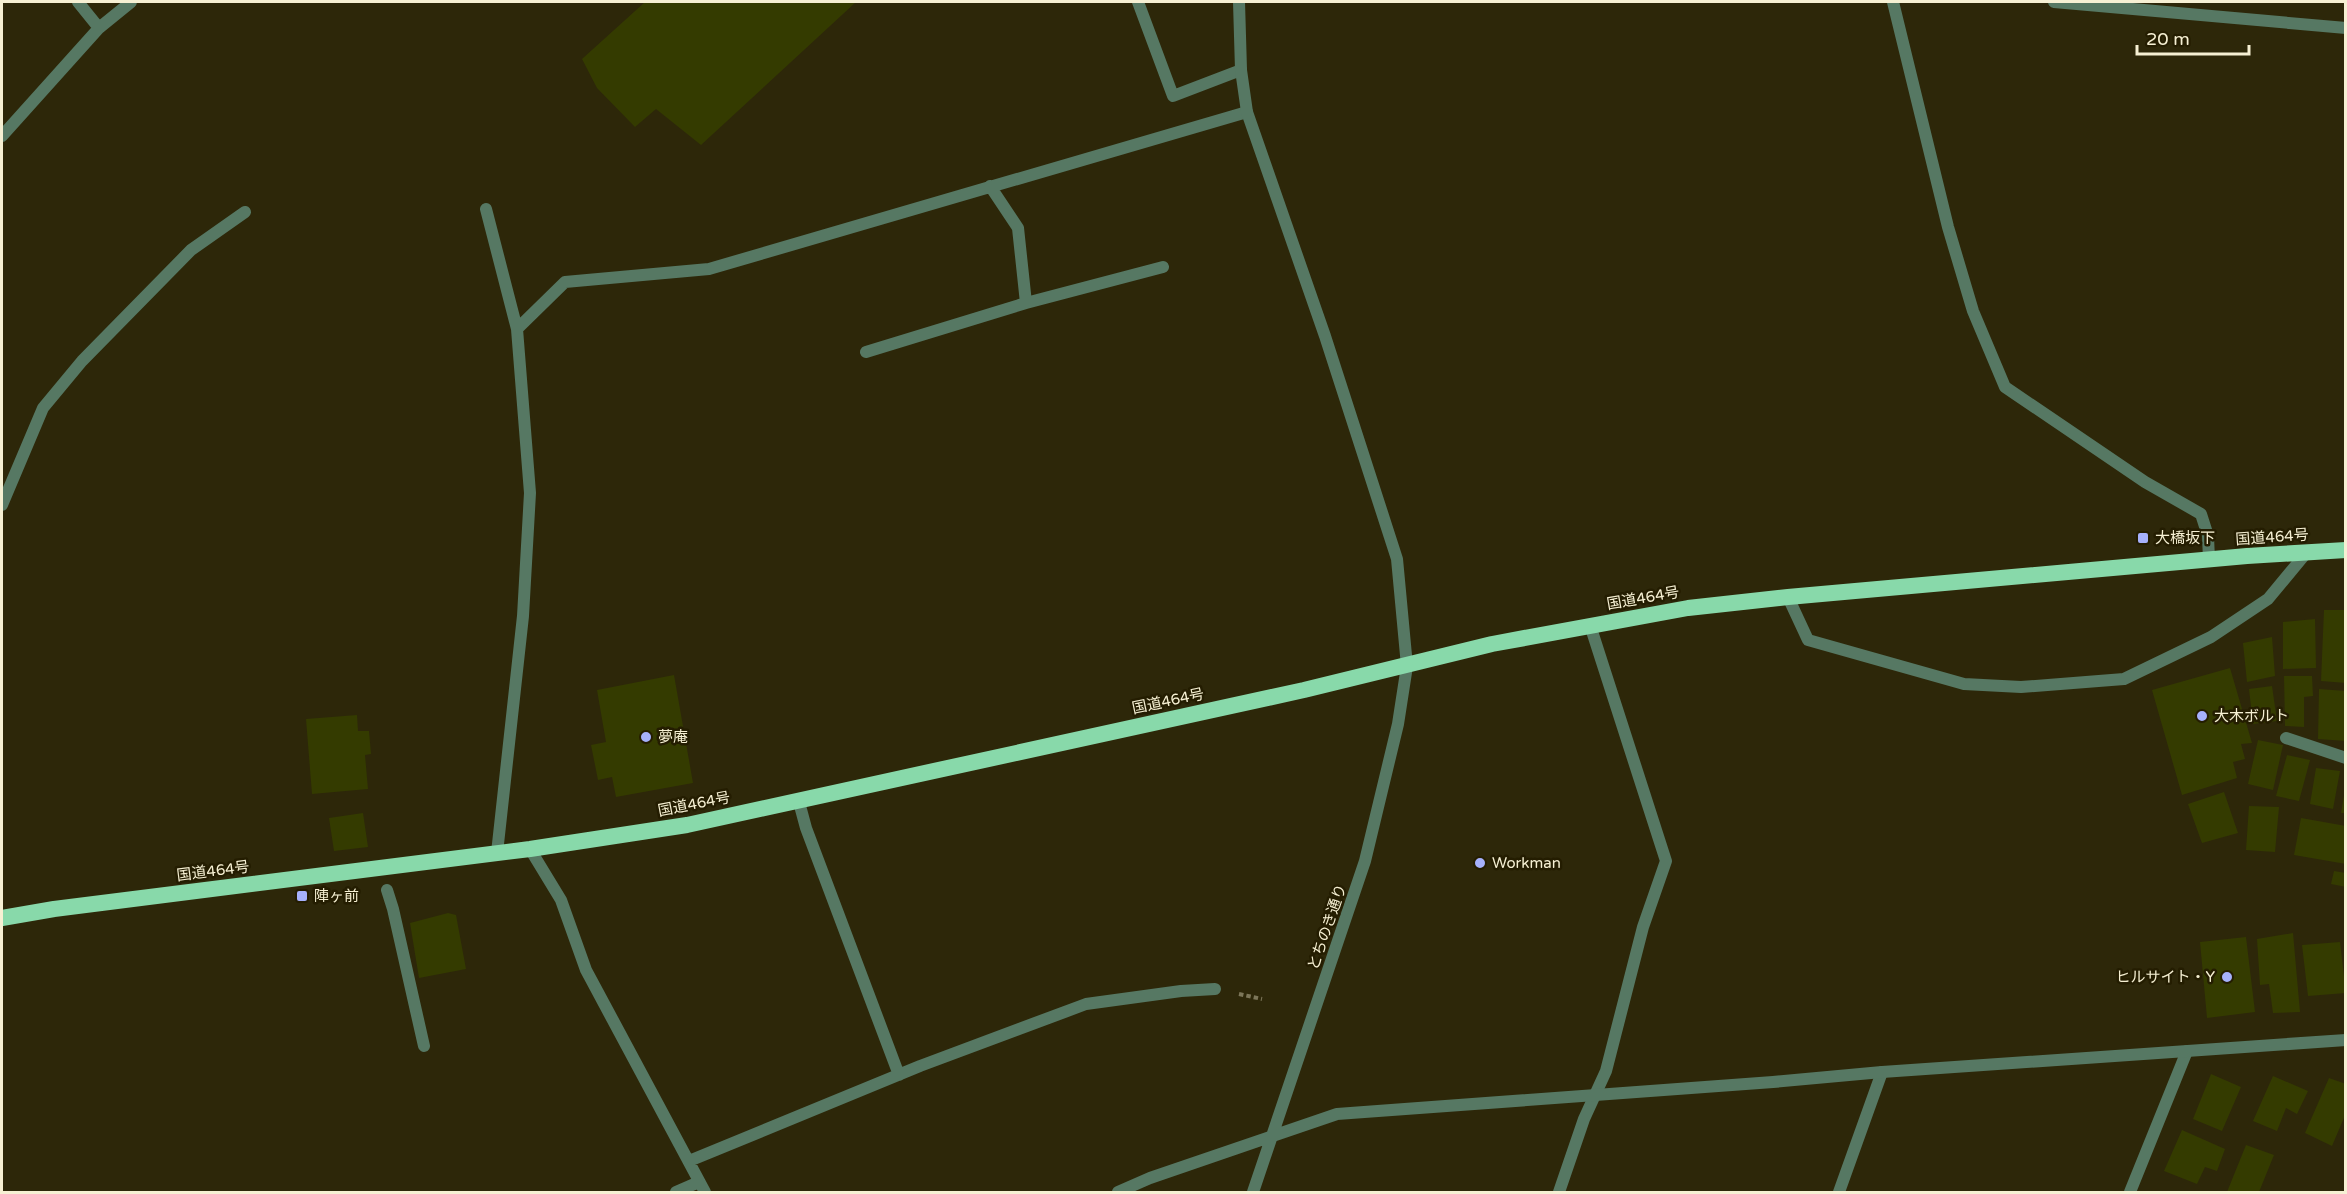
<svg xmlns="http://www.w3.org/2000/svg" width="2347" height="1194" viewBox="0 0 2347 1194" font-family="'Varela Round','Noto Sans JP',sans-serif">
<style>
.building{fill:#343b00}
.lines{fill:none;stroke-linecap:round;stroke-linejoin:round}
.path{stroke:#7c7659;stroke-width:4;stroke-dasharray:4.5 3;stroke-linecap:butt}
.service{stroke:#567863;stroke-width:12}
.minor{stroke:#567863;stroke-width:12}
.tertiary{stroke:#567863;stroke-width:12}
.trunk{stroke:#88d9aa;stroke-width:16}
.poi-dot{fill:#a6b1fc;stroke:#241d01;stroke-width:2}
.labels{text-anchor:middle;stroke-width:5;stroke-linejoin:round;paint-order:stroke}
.street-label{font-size:15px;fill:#f6f0d3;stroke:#241d01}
.poi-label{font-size:15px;fill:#f6f0d3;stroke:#241d01;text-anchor:start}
</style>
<rect width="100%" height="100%" fill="#2d2709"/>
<!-- building -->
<path class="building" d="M 645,2 L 856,2 L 701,145 L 656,109 L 635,127 L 597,88 L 582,59 Z
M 2324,610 L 2346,610 L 2346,683 L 2321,681 Z
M 2315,619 L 2316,668 L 2283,669 L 2283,622 Z
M 2272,637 L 2275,676 L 2247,682 L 2243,643 Z
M 2230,668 L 2252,743 L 2241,744 L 2245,759 L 2233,762 L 2237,778 L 2182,795 L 2152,690 Z
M 674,675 L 693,783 L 616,797 L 612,777 L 598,780 L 591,745 L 606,742 L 597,690 Z
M 2284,676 L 2312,676 L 2313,696 L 2304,697 L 2304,727 L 2285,726 Z
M 2272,686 L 2277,721 L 2253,724 L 2249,689 Z
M 2319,689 L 2346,691 L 2346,741 L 2318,739 Z
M 357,715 L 358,731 L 369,731 L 371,754 L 365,755 L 368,789 L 312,794 L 306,719 Z
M 2258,740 L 2283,745 L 2273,790 L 2248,784 Z
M 2287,755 L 2310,760 L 2299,801 L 2276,796 Z
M 2316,768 L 2340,771 L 2333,809 L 2310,804 Z
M 2224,792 L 2238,833 L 2202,843 L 2188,804 Z
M 2344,795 L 2346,796 L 2346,813 L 2341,813 Z
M 2249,806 L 2279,807 L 2275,852 L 2246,850 Z
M 363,813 L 368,847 L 334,851 L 329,818 Z
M 2301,818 L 2346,826 L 2346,864 L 2294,855 Z
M 2334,871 L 2346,873 L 2346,887 L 2331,884 Z
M 448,913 L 456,915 L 466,969 L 419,978 L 410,923 Z
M 2293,933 L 2300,1012 L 2273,1013 L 2269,984 L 2260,985 L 2257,939 Z
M 2246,937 L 2255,1012 L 2207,1018 L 2200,942 Z
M 2340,942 L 2346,993 L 2308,996 L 2302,945 Z
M 2211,1074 L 2241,1087 L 2222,1131 L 2193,1119 Z
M 2273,1076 L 2308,1091 L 2297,1114 L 2286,1108 L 2277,1131 L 2253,1121 Z
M 2329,1078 L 2346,1084 L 2346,1113 L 2332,1146 L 2305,1133 Z
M 2182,1130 L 2225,1149 L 2217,1171 L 2205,1167 L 2197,1184 L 2164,1171 Z
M 2246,1145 L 2274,1155 L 2259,1192 L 2227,1192 Z"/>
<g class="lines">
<!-- path -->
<path class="path" d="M 1239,994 L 1262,999"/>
<!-- service -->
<path class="service" d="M 2,505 L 43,408 L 82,361 L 191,250 L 245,212
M 387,890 L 393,909 L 424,1046"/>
<!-- minor -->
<path class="minor" d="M 78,2 L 99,28
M 1138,2 L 1173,96 L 1241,70
M 1893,2 L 1948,227 L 1973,311 L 2005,387 L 2145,482 L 2201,514 L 2208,536 L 2209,560
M 2054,2 L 2346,28
M 2,136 L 99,28 L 131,2
M 990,186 L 1018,228 L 1026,303
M 486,209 L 517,329
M 866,352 L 1026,303 L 1163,267
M 1788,597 L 1808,640 L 1964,684 L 2021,687 L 2124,679 L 2211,637 L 2268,599 L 2307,552
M 2286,738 L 2346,758
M 799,802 L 806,828 L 899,1075
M 530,849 L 561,900 L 586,970 L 705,1192
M 497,853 L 523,616 L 530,493 L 517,329 L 565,282 L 709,269 L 1247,112
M 689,1161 L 920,1066 L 1086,1004 L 1181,991 L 1215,989
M 676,1192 L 699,1182
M 1559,1192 L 1584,1119 L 1606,1071 L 1643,927 L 1666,861 L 1590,625
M 1839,1192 L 1882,1072
M 2130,1192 L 2187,1051"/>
<!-- tertiary -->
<path class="tertiary" d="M 1239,2 L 1241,70 L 1247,112 L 1325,336 L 1397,559 L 1407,666 L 1398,724 L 1365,861 L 1253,1192
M 1118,1192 L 1150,1178 L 1337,1114 L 1773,1082 L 1882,1072 L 2346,1040"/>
<!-- trunk -->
<path class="trunk" d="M 2,918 L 54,909 L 530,849 L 687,825 L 1304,690 L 1492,644 L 1688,608 L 1788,597 L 2247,556 L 2346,550"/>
</g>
<!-- markers -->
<g class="poi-dot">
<rect x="2137" y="532" width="12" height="12" rx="3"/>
<circle cx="2202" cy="716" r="6"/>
<circle cx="646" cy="737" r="6"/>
<circle cx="1480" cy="863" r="6"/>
<rect x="296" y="890" width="12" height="12" rx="3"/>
<circle cx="2227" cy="977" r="6"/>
</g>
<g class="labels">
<!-- street labels -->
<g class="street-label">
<text transform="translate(2272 537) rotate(-4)" y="5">国道464号</text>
<text transform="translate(1643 598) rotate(-10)" y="5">国道464号</text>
<text transform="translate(1168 701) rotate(-12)" y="5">国道464号</text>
<text transform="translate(694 804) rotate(-11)" y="5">国道464号</text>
<text transform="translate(213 871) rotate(-7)" y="5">国道464号</text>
<text transform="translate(1327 927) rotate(-71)" y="5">とちのき通り</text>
</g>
<!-- poi labels -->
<g class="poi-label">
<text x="2155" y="543">大橋坂下</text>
<text x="2214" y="721">大木ボルト</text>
<text x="658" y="742">夢庵</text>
<text x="1492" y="868">Workman</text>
<text x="314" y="901">陣ヶ前</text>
<text x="2215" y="982" text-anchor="end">ヒルサイト・Y</text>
</g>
</g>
<!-- border -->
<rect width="2347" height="1194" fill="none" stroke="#f6f0d3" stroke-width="6"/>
<!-- scale -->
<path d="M2137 45v9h112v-9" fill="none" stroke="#f6f0d3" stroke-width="3"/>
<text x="2146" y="45" font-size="18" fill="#f6f0d3" stroke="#241d01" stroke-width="4.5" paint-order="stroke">20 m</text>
</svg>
